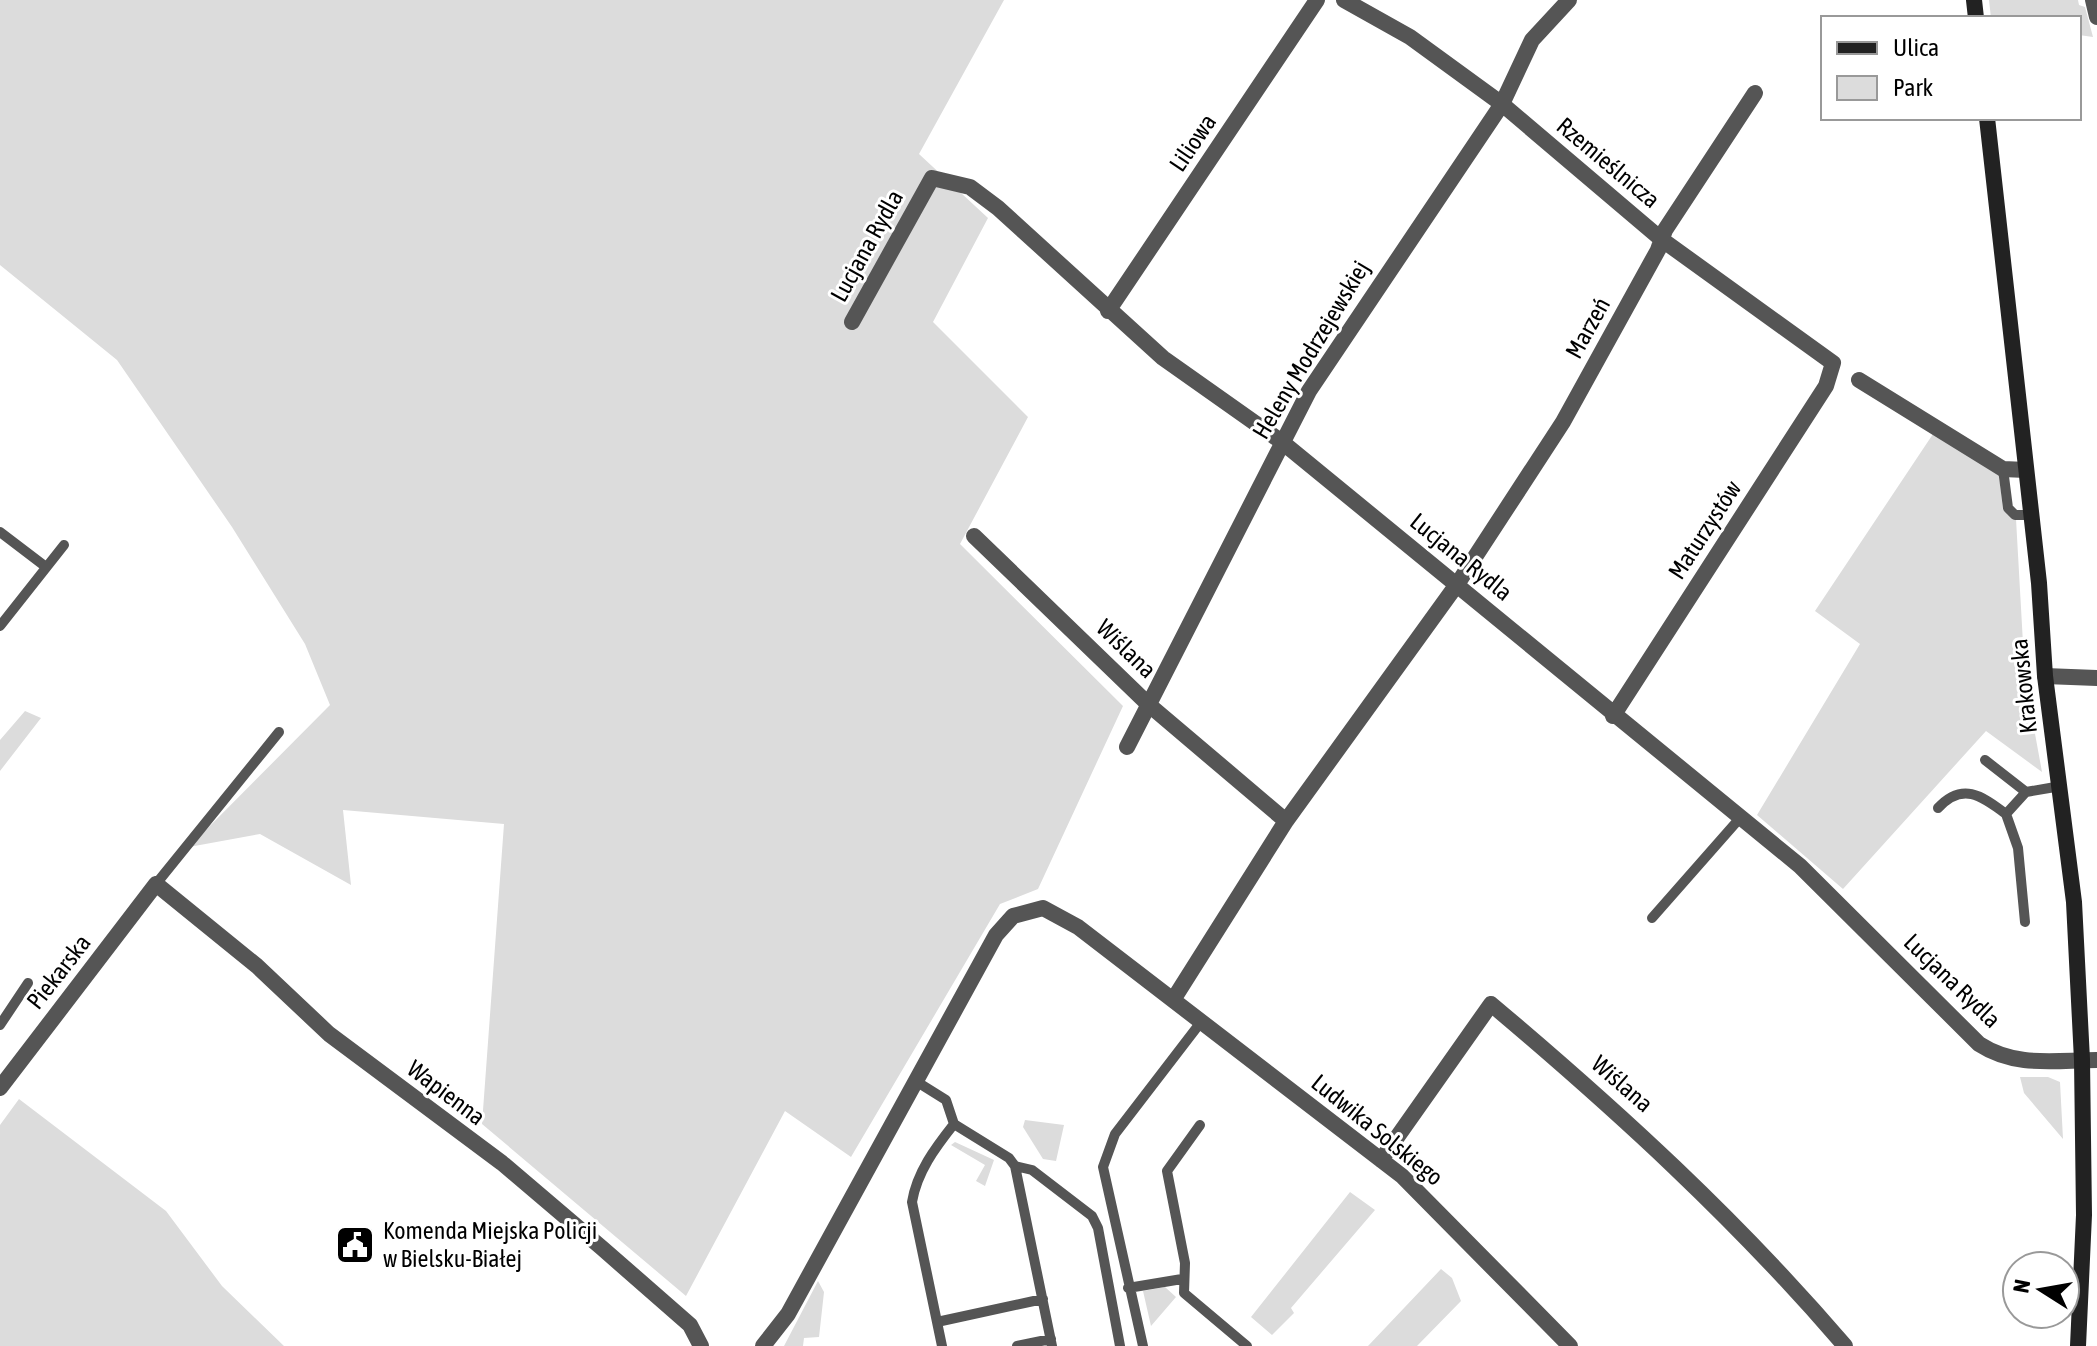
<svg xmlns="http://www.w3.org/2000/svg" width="2097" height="1346" viewBox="0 0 2097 1346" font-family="'Asap Condensed',sans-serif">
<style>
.green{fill:#dcdcdc}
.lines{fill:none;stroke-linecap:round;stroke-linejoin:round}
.service{stroke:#555;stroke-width:10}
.minor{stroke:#555;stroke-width:16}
.secondary{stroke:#222;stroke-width:16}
.labels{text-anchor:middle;stroke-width:6;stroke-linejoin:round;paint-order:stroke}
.street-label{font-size:24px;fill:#000;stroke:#fff}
.poi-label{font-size:24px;fill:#000;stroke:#fff;text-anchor:start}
</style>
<rect width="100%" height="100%" fill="#fff"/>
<!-- green -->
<path class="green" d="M 0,0 L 1004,0 L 919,154 L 988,218 L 933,322 L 1028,417 L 960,544 L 1123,706 L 1038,889 L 1000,904 L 851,1157 L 785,1111 L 686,1296 L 482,1124 L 504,824 L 343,810 L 351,885 L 260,834 L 189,847 L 330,705 L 305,644 L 232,527 L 117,360 L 0,265 Z
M 1989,0 L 2078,0 L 2079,5 L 2085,7 L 2093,37 L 2079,35 L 2079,18 L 1991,18 Z
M 1935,431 L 1999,475 L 2003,510 L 2016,519 L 2025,679 L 2042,772 L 1986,731 L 1843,889 L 1757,815 L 1860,644 L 1815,611 Z
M 25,711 L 41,718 L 0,771 L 0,740 Z
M 2020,1077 L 2048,1077 L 2060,1082 L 2063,1139 L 2024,1093 Z
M 19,1099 L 166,1211 L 222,1286 L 284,1346 L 0,1346 L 0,1125 Z
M 1025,1120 L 1064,1125 L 1056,1161 L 1043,1159 L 1023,1127 Z
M 955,1142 L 994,1160 L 985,1186 L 976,1181 L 985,1165 L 951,1145 Z
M 1350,1192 L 1375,1210 L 1291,1308 L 1294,1313 L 1272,1335 L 1251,1317 Z
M 1441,1269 L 1452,1278 L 1461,1301 L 1417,1346 L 1368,1346 Z
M 818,1281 L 824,1292 L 819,1337 L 804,1338 L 803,1346 L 784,1346 Z
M 1165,1287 L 1176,1297 L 1151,1326 L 1143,1291 Z"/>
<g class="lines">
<!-- service -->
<path class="service" d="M 2003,469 L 2008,508 L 2015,515 L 2031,515
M 0,532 L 46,567
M 0,626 L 64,545
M 1985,760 L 2026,792
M 1938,808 C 1962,782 1981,795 2006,814
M 156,884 L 279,732
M 1652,918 L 1740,818
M 2025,922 L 2018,848 L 2006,814 L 2026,792 L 2061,786
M 0,1025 L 28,983
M 914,1080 L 946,1100 L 954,1124 L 1009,1158 L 1015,1166 L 1052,1346
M 1200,1125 L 1167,1171 L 1185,1263 L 1184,1293 L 1247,1346
M 1015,1166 L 1032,1170 L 1092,1216 L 1098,1228 L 1120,1346
M 1128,1288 L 1182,1279
M 937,1322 L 1043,1299
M 942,1346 L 912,1202 C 917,1172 935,1148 954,1124
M 1017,1346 L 1051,1339
M 1143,1346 L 1103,1167 L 1115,1134 L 1201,1022"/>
<!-- minor -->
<path class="minor" d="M 1344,0 L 1410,37 L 1502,104 L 1661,239 L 1833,363 L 1826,386 L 1613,716
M 2093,0 L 2097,17
M 1108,311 L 1317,0
M 852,322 L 932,178 L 970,187 L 998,208 L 1163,358 L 1282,442 L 1800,866 L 1979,1044 C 2016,1068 2055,1060 2097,1060
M 1859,380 L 2003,469 L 2026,470
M 974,536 L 1148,704 L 1286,821
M 2045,676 L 2097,678
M 1127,747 L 1309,391 L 1502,104 L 1532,40 L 1569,0
M 1173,1000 L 1286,821 L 1458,583 L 1563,422 L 1658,250 L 1665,230 L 1755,93
M 0,1088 L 156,884 L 257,966 L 329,1034 L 502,1163 L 602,1248 L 690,1325 L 701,1346
M 1381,1160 L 1491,1004 C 1618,1111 1737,1220 1845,1346
M 763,1346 L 788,1314 L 996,935 L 1013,916 L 1043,908 L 1078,927 L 1402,1176 L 1570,1346"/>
<!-- secondary -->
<path class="secondary" d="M 1974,0 L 1976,18
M 1987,118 L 2039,583 L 2045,676 L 2074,902 L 2082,1060 L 2084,1215 L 2078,1346"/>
</g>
<!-- icons -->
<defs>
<symbol id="civic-square" viewBox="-11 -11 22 22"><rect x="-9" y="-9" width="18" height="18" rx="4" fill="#000" stroke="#fff"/><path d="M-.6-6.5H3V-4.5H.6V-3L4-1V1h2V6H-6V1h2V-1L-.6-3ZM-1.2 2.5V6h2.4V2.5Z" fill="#fff"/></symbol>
</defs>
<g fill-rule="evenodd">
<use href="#civic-square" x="333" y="1223" width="44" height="44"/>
</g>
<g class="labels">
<!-- street labels -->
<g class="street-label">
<text transform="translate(1193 143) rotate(-56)" y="8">Liliowa</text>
<text transform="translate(1608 163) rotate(40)" y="8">Rzemieślnicza</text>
<text transform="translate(867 246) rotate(-61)" y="8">Lucjana Rydla</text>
<text transform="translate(1588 328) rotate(-61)" y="8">Marzeń</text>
<text transform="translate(1311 350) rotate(-59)" y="8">Heleny Modrzejewskiej</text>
<text transform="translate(1705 530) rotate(-57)" y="8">Maturzystów</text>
<text transform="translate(1461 557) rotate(39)" y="8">Lucjana Rydla</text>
<text transform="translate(1126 649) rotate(44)" y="8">Wiślana</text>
<text transform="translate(2024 686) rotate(-96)" y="8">Krakowska</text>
<text transform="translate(59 972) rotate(-52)" y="8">Piekarska</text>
<text transform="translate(1952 981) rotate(44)" y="8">Lucjana Rydla</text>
<text transform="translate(1622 1084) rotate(41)" y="8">Wiślana</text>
<text transform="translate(446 1093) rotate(37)" y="8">Wapienna</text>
<text transform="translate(1377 1130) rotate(39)" y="8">Ludwika Solskiego</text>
</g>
<!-- poi labels -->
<g class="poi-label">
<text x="383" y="1239">Komenda Miejska Policji<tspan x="383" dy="28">w Bielsku-Białej</tspan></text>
</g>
</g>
<!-- legend -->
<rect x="1821" y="16" width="260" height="104" fill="#ffffff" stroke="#999999" stroke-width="2"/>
<rect x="1837" y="42" width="40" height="12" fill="#222222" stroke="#999999" stroke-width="2"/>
<text x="1893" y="56" font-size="24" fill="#000000">Ulica</text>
<rect x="1837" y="76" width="40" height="24" fill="#dcdcdc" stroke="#999999" stroke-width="2"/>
<text x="1893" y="96" font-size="24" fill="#000000">Park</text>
<!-- north arrow -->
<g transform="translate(2041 1290) rotate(281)"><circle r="38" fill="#ffffff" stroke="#999999" stroke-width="2"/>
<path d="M0-6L14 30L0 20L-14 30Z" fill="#000000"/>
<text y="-12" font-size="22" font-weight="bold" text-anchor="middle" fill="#000000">N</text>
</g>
</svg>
